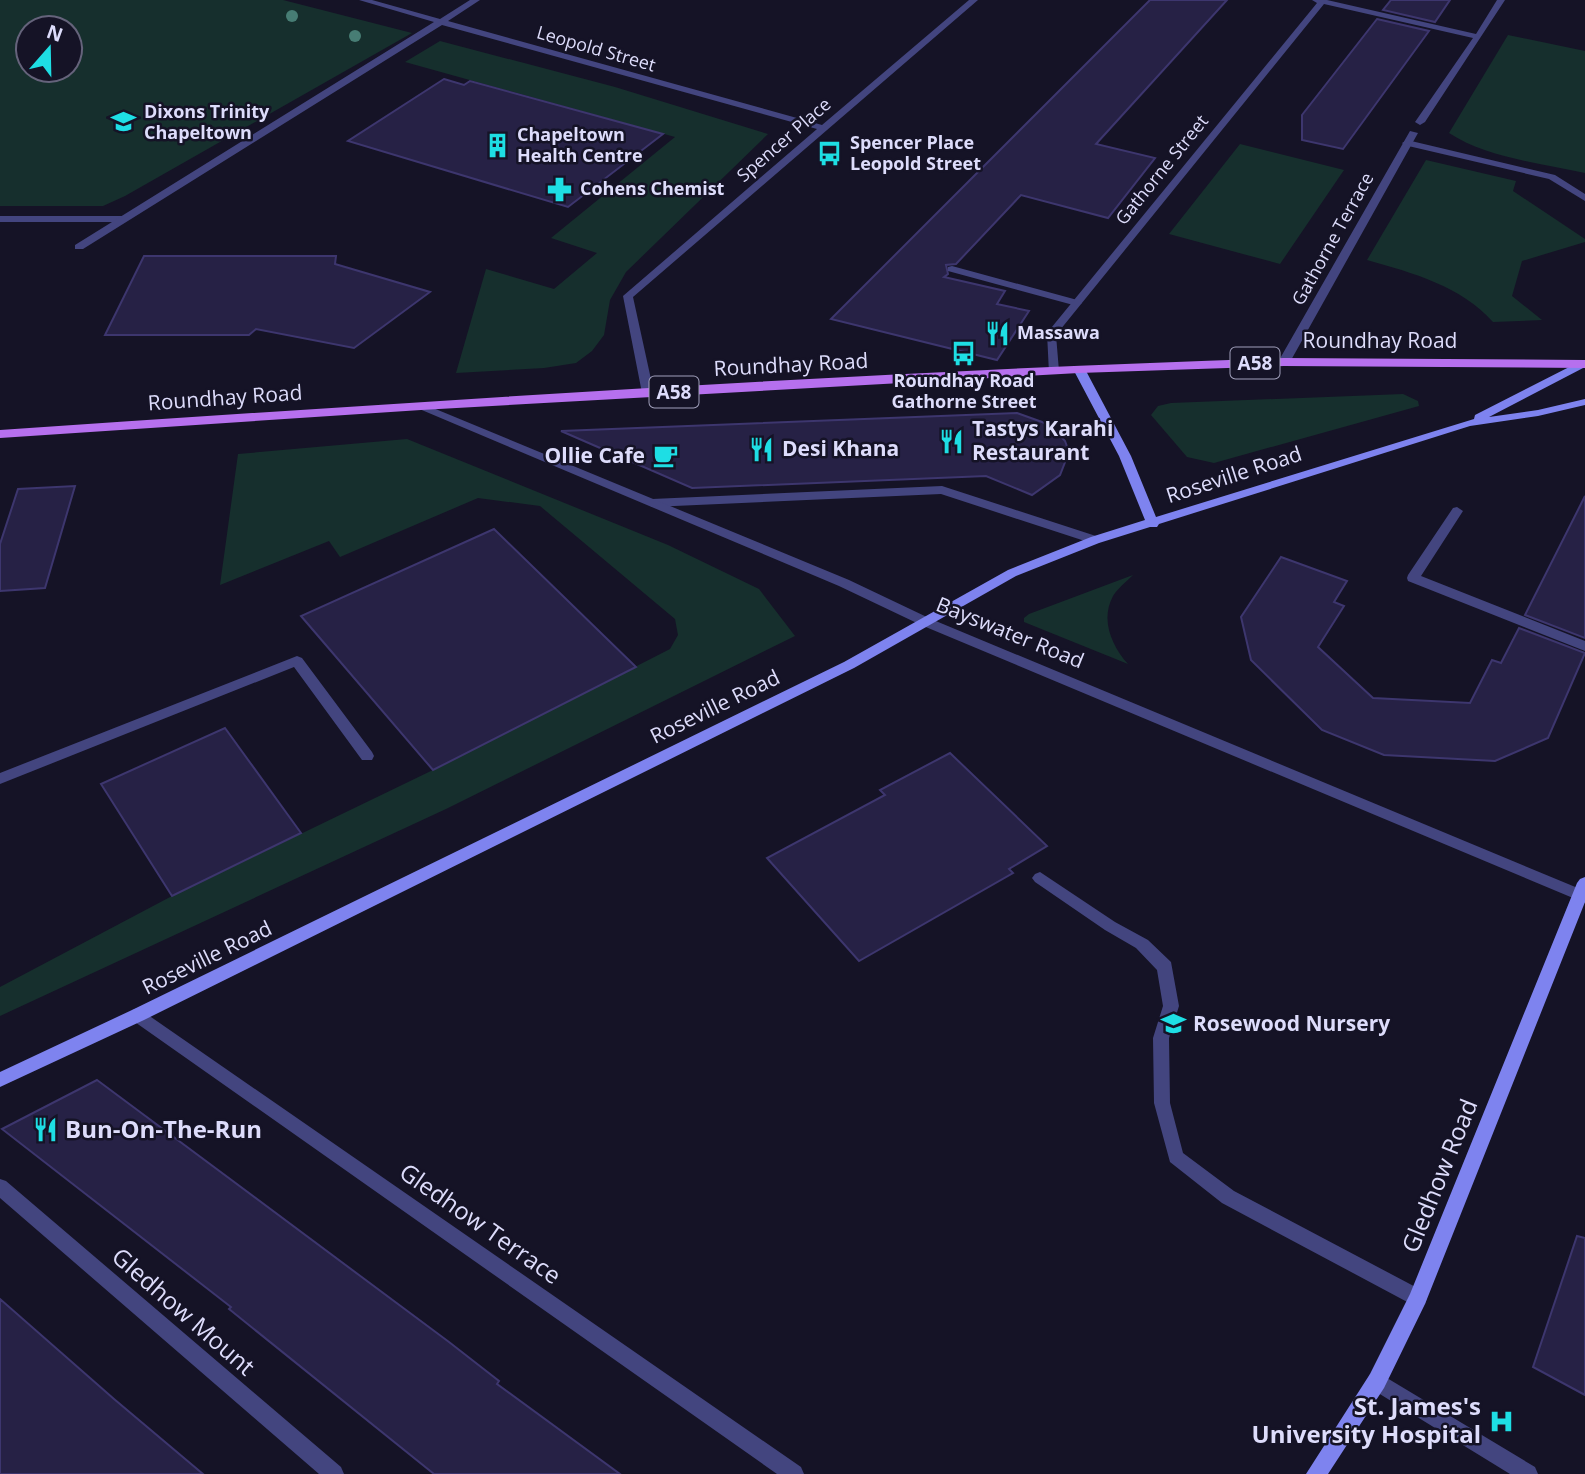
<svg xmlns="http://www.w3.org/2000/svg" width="1585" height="1474" viewBox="0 0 1585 1474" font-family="'Open Sans',sans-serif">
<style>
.green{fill:#162f2d;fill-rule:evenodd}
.building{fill:#262145;stroke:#3d366e;stroke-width:2}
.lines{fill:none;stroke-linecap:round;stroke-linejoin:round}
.lane{fill:#43457f;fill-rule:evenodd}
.street{fill:#43457f;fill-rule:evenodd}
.secondary{fill:#7e83ef;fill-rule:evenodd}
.primary{fill:#b670ee;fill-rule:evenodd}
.tree{fill:#477d74}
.labels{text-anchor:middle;stroke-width:5;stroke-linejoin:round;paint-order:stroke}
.far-street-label{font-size:18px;fill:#dddcfb;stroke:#151326}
.far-poi-label{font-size:18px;font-weight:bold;fill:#dddcfb;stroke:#151326;text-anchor:start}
.shield{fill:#151326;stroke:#a1a0bb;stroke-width:2}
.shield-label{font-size:19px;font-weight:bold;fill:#dddcfb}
.street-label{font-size:21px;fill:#dddcfb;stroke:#151326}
.poi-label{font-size:21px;font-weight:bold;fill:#dddcfb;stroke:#151326;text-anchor:start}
.near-poi-label{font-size:24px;font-weight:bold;fill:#dddcfb;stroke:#151326;text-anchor:start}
.near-street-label{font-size:24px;fill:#dddcfb;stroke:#151326}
</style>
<rect width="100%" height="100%" fill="#151326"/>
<!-- green -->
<path class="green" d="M 0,0 L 283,0 L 412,33 L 125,196 L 103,206 L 0,206 ZM 28,28 L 70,28 L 70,70 L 28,70 Z
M 1508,35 L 1585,51 L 1585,173 C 1541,163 1487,158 1449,133 Z
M 440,41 L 615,87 L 768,134 L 626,272 L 610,300 L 604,335 L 592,351 L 576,363 L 544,368 L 456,373 L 486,269 L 554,289 L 597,253 L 551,238 L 675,137 L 405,62 Z
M 1240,144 L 1344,170 L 1280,264 L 1169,234 Z
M 1426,160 L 1516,181 L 1513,191 L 1585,239 L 1585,242 L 1522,261 L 1512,296 L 1542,320 L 1493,322 C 1461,286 1413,273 1367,260 Z
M 1403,394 L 1418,401 L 1419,406 L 1214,463 L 1187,457 L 1151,415 L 1158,406 L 1171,403 Z
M 407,439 L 668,545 L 759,589 L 795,636 L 446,809 L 0,1016 L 0,987 L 172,896 L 433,770 L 670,649 L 678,635 L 675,619 L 540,506 L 478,498 L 340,557 L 329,541 L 220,585 L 238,454 Z
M 1133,575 C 1127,581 1118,588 1113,596 C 1100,620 1112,646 1128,664 L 1024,622 L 1024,618 L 1029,614 Z"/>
<!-- building -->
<path class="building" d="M 1150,0 L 1227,0 L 1096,144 L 1155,158 L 1108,218 L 1021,195 L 956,264 L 946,265 L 948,274 L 944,277 L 1005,291 L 997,304 L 1029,311 L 997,360 L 831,319 Z
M 1391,0 L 1450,0 L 1435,22 L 1383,10 Z
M 1377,19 L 1429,31 L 1343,149 L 1302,140 L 1302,115 Z
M 444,79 L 464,85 L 470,81 L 663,134 L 568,207 L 348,141 Z
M 144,256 L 336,256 L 335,264 L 430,292 L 354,348 L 256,329 L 249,335 L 105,335 Z
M 1017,413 L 1042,422 L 1056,431 L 1065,441 L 1069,452 L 1060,475 L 1032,495 L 986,476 L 692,488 L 561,431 Z
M 75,486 L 45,588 L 0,591 L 0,544 L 18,489 Z
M 1585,496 L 1585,638 L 1525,615 Z
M 494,529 L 636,667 L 433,770 L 301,616 Z
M 1281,557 L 1347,581 L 1334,602 L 1344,606 L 1318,647 L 1373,698 L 1470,703 L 1492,660 L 1501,663 L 1519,628 L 1585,653 L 1548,738 L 1495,761 L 1384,755 L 1322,730 L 1251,660 L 1241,617 Z
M 225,728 L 301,833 L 172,896 L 101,784 Z
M 950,753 L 1047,846 L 1009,869 L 1013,873 L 859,961 L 767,858 L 885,795 L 880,790 Z
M 97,1080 L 449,1342 L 499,1381 L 497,1384 L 620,1474 L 434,1474 L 229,1309 L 231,1307 L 2,1129 Z
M 1577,1236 L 1585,1238 L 1585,1395 L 1533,1367 Z
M 0,1299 L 114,1399 L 203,1474 L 0,1474 Z"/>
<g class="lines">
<!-- lane -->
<path class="lane" d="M 1407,140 L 1555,175 L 1585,194 L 1585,201 L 1549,179 L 1404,145 L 1402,143 Z
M 0,216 L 123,216 L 128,219 L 123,222 L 0,222 Z
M 952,266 L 1081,301 L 1082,303 L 1077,306 L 948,271 L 948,267 Z
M 942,486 L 1099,537 L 1101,540 L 1099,543 L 1091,543 L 941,494 L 652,507 L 646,503 L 652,499 Z
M 1457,507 L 1463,511 L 1421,576 L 1585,641 L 1585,651 L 1408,581 L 1407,578 L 1408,575 L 1453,508 Z
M 297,656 L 302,658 L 372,752 L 374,756 L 372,760 L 362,760 L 294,667 L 0,784 L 0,773 Z
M 1040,872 L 1115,922 L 1148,940 L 1171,962 L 1179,1006 L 1169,1038 L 1170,1103 L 1183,1153 L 1234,1191 L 1425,1292 L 1427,1298 L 1425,1304 L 1418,1307 L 1411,1304 L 1222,1203 L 1170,1162 L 1154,1103 L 1153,1038 L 1163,1006 L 1157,970 L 1136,948 L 1105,930 L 1035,882 L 1032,878 L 1035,874 Z
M 1377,1372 L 1535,1467 L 1538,1474 L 1510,1474 L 1370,1388 L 1367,1381 L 1370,1374 Z"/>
<!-- street -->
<path class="street" d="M 359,0 L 372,0 L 440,19 L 470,0 L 480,0 L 448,21 L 822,125 L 969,0 L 978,0 L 633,297 L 654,393 L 648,396 L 642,393 L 623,296 L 817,129 L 442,25 L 83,249 L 75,249 L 75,245 L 434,22 Z
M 1312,0 L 1327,0 L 1476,34 L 1497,0 L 1505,0 L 1425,122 L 1420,125 L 1415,122 L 1473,38 L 1324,4 L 1056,335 L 1059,371 L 1053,374 L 1049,373 L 1047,333 L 1317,3 Z
M 1410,131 L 1418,133 L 1290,362 L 1288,364 L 1280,364 L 1278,362 Z
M 421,403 L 849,580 L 931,619 L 1585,891 L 1585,903 L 921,625 L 839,586 L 417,408 L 415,406 Z
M 138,1008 L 801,1467 L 804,1474 L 777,1474 L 132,1020 L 130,1015 L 132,1010 Z
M 0,1179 L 6,1181 L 341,1467 L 344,1474 L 319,1474 L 0,1198 Z"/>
<!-- secondary -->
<path class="secondary" d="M 1585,361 L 1585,367 L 1489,417 L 1538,410 L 1585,399 L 1585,405 L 1538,416 L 1470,426 L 1159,524 L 1157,527 L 1150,527 L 1099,543 L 1016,576 L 854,668 L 144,1020 L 0,1087 L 0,1072 L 132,1010 L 844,662 L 1008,570 L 1091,537 L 1145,520 L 1119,456 L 1073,369 L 1075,367 L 1083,367 L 1085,369 L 1131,456 L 1156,517 L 1474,419 L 1475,415 L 1579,362 Z
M 1585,877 L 1585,902 L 1425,1304 L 1384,1388 L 1328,1474 L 1306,1474 L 1370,1374 L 1410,1294 L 1577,883 L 1580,879 Z"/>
<!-- primary -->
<path class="primary" d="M 1284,358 L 1585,360 L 1585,368 L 1284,366 L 1079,373 L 421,410 L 0,438 L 0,430 C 428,401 856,372 1284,358 Z"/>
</g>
<!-- trees -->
<g class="tree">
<circle cx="292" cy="16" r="6"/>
<circle cx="355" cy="36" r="6"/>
</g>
<!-- icons -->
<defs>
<symbol id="school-bare" viewBox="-9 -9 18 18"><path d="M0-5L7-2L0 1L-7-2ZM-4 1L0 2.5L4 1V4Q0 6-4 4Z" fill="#1edee4" stroke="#151326" stroke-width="2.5" paint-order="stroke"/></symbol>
<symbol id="building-bare" viewBox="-9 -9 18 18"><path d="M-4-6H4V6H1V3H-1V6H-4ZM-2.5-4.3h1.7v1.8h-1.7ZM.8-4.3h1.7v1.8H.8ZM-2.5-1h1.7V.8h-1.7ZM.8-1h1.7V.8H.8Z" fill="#1edee4" stroke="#151326" stroke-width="2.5" paint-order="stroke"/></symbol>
<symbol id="bus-bare" viewBox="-9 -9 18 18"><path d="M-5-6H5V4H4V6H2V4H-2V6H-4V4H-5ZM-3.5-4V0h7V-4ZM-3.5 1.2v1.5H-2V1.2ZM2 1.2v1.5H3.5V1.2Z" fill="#1edee4" stroke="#151326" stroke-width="2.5" paint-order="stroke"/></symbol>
<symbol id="pharmacy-bare" viewBox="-9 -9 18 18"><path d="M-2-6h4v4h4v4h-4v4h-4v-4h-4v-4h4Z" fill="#1edee4" stroke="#151326" stroke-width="2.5" paint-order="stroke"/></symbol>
<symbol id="restaurant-bare" viewBox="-9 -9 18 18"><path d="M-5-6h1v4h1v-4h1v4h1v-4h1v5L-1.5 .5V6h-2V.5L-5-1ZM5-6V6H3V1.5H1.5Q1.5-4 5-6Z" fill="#1edee4" stroke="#151326" stroke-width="2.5" paint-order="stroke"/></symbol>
<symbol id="cafe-bare" viewBox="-9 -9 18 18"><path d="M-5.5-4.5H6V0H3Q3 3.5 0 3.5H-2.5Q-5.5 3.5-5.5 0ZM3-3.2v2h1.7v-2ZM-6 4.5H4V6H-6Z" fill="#1edee4" stroke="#151326" stroke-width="2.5" paint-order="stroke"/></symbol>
<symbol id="hospital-bare" viewBox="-9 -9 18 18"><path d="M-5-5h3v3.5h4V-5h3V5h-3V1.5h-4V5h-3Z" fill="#1edee4" stroke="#151326" stroke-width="2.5" paint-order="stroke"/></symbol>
</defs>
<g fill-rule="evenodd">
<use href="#school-bare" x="106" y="104" width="35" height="35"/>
<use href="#building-bare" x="480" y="128" width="35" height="35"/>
<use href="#bus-bare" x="812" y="136" width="35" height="35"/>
<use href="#pharmacy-bare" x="542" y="172" width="35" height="35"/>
<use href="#restaurant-bare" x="980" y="316" width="35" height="35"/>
<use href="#bus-bare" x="946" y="336" width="35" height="35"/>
<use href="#restaurant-bare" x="934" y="424" width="35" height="35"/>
<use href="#restaurant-bare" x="744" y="432" width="35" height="35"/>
<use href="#cafe-bare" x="648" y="438" width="35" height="35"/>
<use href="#school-bare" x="1156" y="1006" width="35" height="35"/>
<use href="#restaurant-bare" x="28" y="1112" width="35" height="35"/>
<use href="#hospital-bare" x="1484" y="1404" width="35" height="35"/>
</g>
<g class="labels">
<!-- far-street labels -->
<g class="far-street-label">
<text transform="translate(596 49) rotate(16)" y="6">Leopold Street</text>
<text transform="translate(784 140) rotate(-41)" y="6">Spencer Place</text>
<text transform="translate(1162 170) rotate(-51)" y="6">Gathorne Street</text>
<text transform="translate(1333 239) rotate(-61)" y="6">Gathorne Terrace</text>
</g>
<!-- far-poi labels -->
<g class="far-poi-label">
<text x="144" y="118">Dixons Trinity<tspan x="144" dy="21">Chapeltown</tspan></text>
<text x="517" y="141">Chapeltown<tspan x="517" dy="21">Health Centre</tspan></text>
<text x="850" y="149">Spencer Place<tspan x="850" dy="21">Leopold Street</tspan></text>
<text x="580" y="195">Cohens Chemist</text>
<text x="1017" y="339">Massawa</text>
<text x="964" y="387" text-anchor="middle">Roundhay Road<tspan x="964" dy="21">Gathorne Street</tspan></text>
</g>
<!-- shield labels -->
<g class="shield">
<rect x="1230.5" y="347.5" width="49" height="31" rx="5"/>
<rect x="649.5" y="376.5" width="49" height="31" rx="5"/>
</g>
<g class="shield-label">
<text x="1255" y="370">A58</text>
<text x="674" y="399">A58</text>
</g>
<!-- street labels -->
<g class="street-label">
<text x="1380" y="348">Roundhay Road</text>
<text transform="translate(791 365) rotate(-3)" y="7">Roundhay Road</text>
<text transform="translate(225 398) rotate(-4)" y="7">Roundhay Road</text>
<text transform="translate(1234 475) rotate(-18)" y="7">Roseville Road</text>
<text transform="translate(1010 633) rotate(22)" y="7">Bayswater Road</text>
<text transform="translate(715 707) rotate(-26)" y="7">Roseville Road</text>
<text transform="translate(207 958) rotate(-26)" y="7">Roseville Road</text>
</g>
<!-- poi labels -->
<g class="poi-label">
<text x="972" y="436">Tastys Karahi<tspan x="972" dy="24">Restaurant</tspan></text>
<text x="782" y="456">Desi Khana</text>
<text x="645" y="463" text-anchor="end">Ollie Cafe</text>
<text x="1193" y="1031">Rosewood Nursery</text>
</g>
<!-- near-poi labels -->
<g class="near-poi-label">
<text x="65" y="1138">Bun-On-The-Run</text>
<text x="1481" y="1415" text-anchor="end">St. James's<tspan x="1481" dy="28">University Hospital</tspan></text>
</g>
<!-- near-street labels -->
<g class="near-street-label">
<text transform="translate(1440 1176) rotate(-68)" y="8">Gledhow Road</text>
<text transform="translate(480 1224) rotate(35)" y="8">Gledhow Terrace</text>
<text transform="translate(183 1312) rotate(41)" y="8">Gledhow Mount</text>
</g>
</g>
<!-- north arrow -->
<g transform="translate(49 49) rotate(20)"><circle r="33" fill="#151326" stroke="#65637b" stroke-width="2"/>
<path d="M0-5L12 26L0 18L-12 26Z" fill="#1edee4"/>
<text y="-10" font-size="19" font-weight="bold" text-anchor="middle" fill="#dddcfb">N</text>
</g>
</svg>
